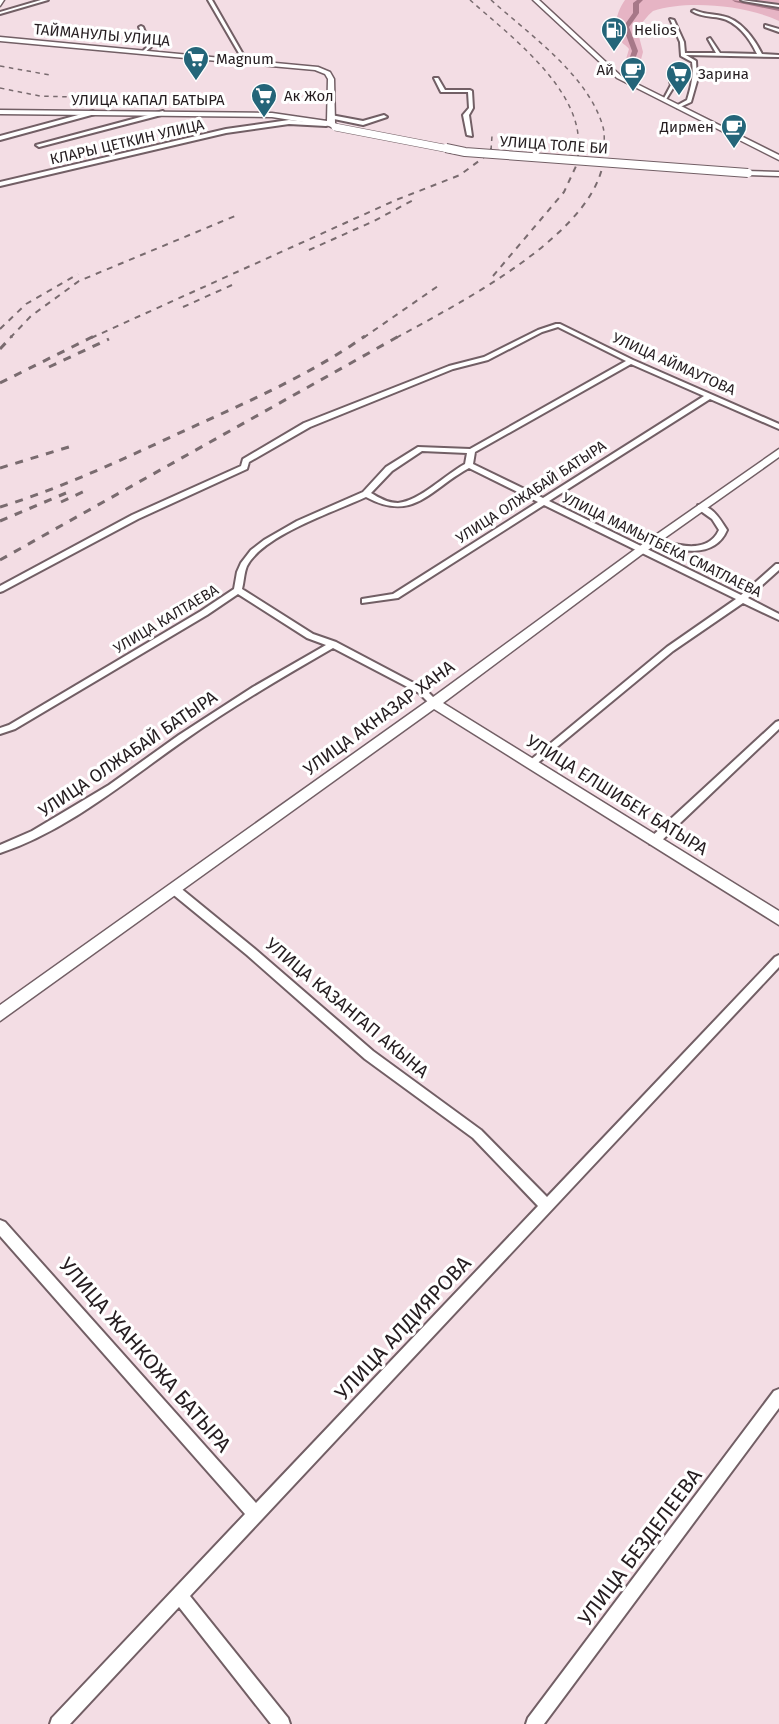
<svg xmlns="http://www.w3.org/2000/svg" width="779" height="1724" viewBox="0 0 779 1724" font-family="'Fira Sans',sans-serif">
<style>
.green{fill:#e6b4c4}
.lines{fill:none;stroke-linecap:round;stroke-linejoin:round}
.canal{fill:#a77888;fill-rule:evenodd}
.street-casing{stroke:#725f65;stroke-width:4}
.secondary-casing{stroke:#725f65;stroke-width:3}
.street{fill:#fff;fill-rule:evenodd}
.secondary{fill:#fff;fill-rule:evenodd}
.rail-far2{stroke:#796b6f;stroke-width:1.5;stroke-dasharray:4.5 4.5;stroke-linecap:butt}
.rail-far1{stroke:#796b6f;stroke-width:2;stroke-dasharray:6 6;stroke-linecap:butt}
.rail{stroke:#796b6f;stroke-width:3;stroke-dasharray:8 8;stroke-linecap:butt}
.secondary-bridge-far1-casing{stroke:#725f65;stroke-width:8;stroke-linecap:butt}
.secondary-bridge-casing{stroke:#725f65;stroke-width:10;stroke-linecap:butt}
.secondary-bridge-far1{stroke:#fff;stroke-width:7}
.secondary-bridge{stroke:#fff;stroke-width:8}
.labels{text-anchor:middle;stroke-width:6;stroke-linejoin:round;paint-order:stroke}
.far-poi-label{font-size:15px;fill:#251d20;stroke:#fff;text-anchor:start}
.far-street-label{font-size:15px;fill:#251d20;stroke:#fff}
.street-label{font-size:18px;fill:#251d20;stroke:#fff}
.near-street-label{font-size:21px;fill:#251d20;stroke:#fff}
</style>
<rect width="100%" height="100%" fill="#f3dde4"/>
<!-- green -->
<path class="green" d="M 625,0 L 779,0 L 779,21 C 745,5 687,0 653,11 C 647,16 642,23 637,29 L 643,52 L 639,67 L 624,66 L 629,49 C 626,45 621,43 618,38 C 612,28 618,9 625,0 Z"/>
<g class="lines">
<!-- canal -->
<path class="canal" d="M 637,0 L 643,0 L 639,4 L 639,13 L 629,27 L 638,51 L 633,65 L 630,67 L 627,65 L 632,51 L 623,27 L 633,13 L 633,3 Z
M 732,0 L 779,7 L 779,11 L 735,2 Z"/>
<defs>
<path id="street" d="M 41,0 L 48,0 L 0,14 L 0,12 Z
M 208,0 L 212,0 L 248,63 L 244,62 Z
M 741,0 L 779,5 L 779,7 L 743,1 Z
M 694,10 C 703,14 712,14 722,16 C 740,19 754,38 762,54 L 779,55 L 779,57 L 686,55 L 696,61 L 697,81 L 691,102 L 678,108 L 676,106 L 687,100 C 691,87 694,76 692,62 L 681,56 L 680,42 L 670,19 L 674,20 L 684,42 L 685,53 L 716,53 L 708,39 L 710,38 L 720,53 L 757,54 C 750,39 737,21 720,18 C 710,16 701,17 692,11 Z
M 765,25 L 779,29 L 779,32 L 765,27 Z
M 141,26 L 143,27 L 151,47 L 144,53 L 142,52 L 147,47 L 139,27 Z
M 670,72 L 672,73 L 675,85 L 665,101 L 663,100 L 671,85 L 668,73 Z
M 434,78 L 438,78 L 445,90 L 470,90 L 472,91 L 473,108 L 469,115 L 472,136 L 467,135 L 463,115 L 469,108 L 468,92 L 441,92 Z
M 93,111 L 95,114 L 0,140 L 0,136 Z
M 163,111 L 165,114 L 39,147 L 36,145 Z
M 331,115 L 363,121 L 384,115 L 387,117 L 363,125 L 329,118 Z
M 289,120 L 329,124 L 326,126 L 289,124 L 226,133 L 0,186 L 0,182 L 226,129 Z
M 556,324 L 560,324 L 633,360 L 779,424 L 779,429 L 710,399 L 549,501 L 741,595 L 776,564 L 779,564 L 779,570 L 748,598 L 779,614 L 779,620 L 743,603 L 673,651 L 534,766 L 528,766 L 526,764 L 528,762 L 667,647 L 736,599 L 544,505 L 398,598 L 362,603 L 362,599 L 393,594 L 538,502 L 469,468 C 430,489 414,523 366,497 C 334,512 263,535 247,566 C 244,573 244,582 242,589 L 313,634 L 336,642 L 425,689 L 439,703 L 437,705 L 431,705 L 419,693 L 333,648 C 283,677 233,706 186,739 C 127,780 69,830 0,853 L 0,845 L 32,831 L 109,785 L 179,735 L 253,687 L 326,645 L 307,638 L 238,594 L 207,615 L 15,729 L 0,734 L 0,728 L 9,725 L 201,611 L 234,589 L 237,572 L 241,563 L 251,550 L 264,540 L 297,521 L 363,492 L 386,467 L 418,447 L 470,449 L 626,361 L 558,327 L 542,332 L 488,360 L 453,369 L 310,427 L 249,462 L 247,469 L 138,519 L 3,591 L 0,592 L 0,586 L 132,515 L 241,466 L 243,459 L 304,423 L 449,366 L 484,357 L 538,330 ZM 631,364 L 704,396 L 543,498 L 473,464 L 475,452 ZM 422,451 L 467,453 L 465,464 C 446,474 420,501 398,503 C 388,503 379,498 371,493 L 392,471 Z
M 698,505 C 712,505 720,519 727,530 C 714,561 675,550 651,543 L 650,541 L 654,539 C 674,544 707,556 719,530 L 712,519 L 698,509 Z
M 779,721 L 779,729 L 658,844 L 650,844 L 649,841 L 650,838 L 776,722 Z
M 174,885 L 178,886 L 255,949 L 373,1051 L 481,1130 L 547,1197 L 775,957 L 779,955 L 779,967 L 190,1596 L 288,1718 L 290,1724 L 271,1724 L 179,1607 L 70,1724 L 50,1724 L 52,1718 L 245,1514 L 0,1236 L 0,1220 L 5,1222 L 256,1503 L 538,1206 L 473,1138 L 365,1059 L 247,955 L 170,892 L 169,889 L 170,886 Z
M 779,1389 L 779,1408 L 544,1724 L 526,1724 L 528,1718 L 774,1391 Z"/>
<path id="secondary" d="M 0,0 L 4,0 L 0,6 Z
M 533,0 L 539,0 L 621,76 L 779,155 L 779,160 L 617,78 Z
M 0,37 L 318,67 L 330,72 L 334,79 L 335,123 L 339,127 L 335,129 L 329,126 L 272,117 L 0,114 L 0,110 L 272,113 L 327,121 L 328,79 L 325,74 L 315,70 L 0,41 Z
M 745,171 L 779,172 L 779,176 L 748,175 L 744,173 Z
M 779,449 L 779,457 L 645,552 L 443,703 L 779,911 L 779,925 L 434,709 L 0,1021 L 0,1005 L 429,700 L 637,548 Z"/>
</defs>
<!-- street casing -->
<use href="#street" class="street-casing"/>
<!-- secondary casing -->
<use href="#secondary" class="secondary-casing"/>
<!-- street -->
<use href="#street" class="street"/>
<!-- secondary -->
<use href="#secondary" class="secondary"/>
<!-- rail-far2 -->
<path class="rail-far2" d="M 470,0 C 509,35 585,91 578,150
M 491,0 C 529,34 589,76 603,127 C 605,134 604,143 604,150
M 0,66 L 50,75
M 0,88 L 40,96 L 73,97
M 491,150 L 492,136"/>
<!-- rail-far1 -->
<path class="rail-far1" d="M 309,250 L 374,221 L 417,198
M 493,276 L 564,192 L 577,164 L 579,148
M 183,307 L 232,285
M 0,329 L 26,304 L 78,274
M 10,338 L 31,316 L 79,281 L 235,216
M 91,338 L 396,200 L 460,175 L 491,152 L 491,148
M 363,338 L 438,286
M 396,338 C 455,305 609,229 604,148"/>
<!-- rail -->
<path class="rail" d="M 0,349 L 12,336
M 49,367 L 109,339
M 0,383 L 94,336
M 0,468 L 72,446
M 61,502 L 87,490
M 0,507 C 65,487 125,458 186,430 C 247,402 310,375 365,336
M 0,521 L 66,493
M 0,560 L 399,336"/>
<defs>
<path id="secondary-bridge-far1" d="M 335,127 L 454,150"/>
<path id="secondary-bridge" d="M 446,148 L 465,152 L 748,173"/>
</defs>
<!-- secondary-bridge-far1 casing -->
<use href="#secondary-bridge-far1" class="secondary-bridge-far1-casing"/>
<!-- secondary-bridge casing -->
<use href="#secondary-bridge" class="secondary-bridge-casing"/>
<!-- secondary-bridge-far1 -->
<use href="#secondary-bridge-far1" class="secondary-bridge-far1"/>
<!-- secondary-bridge -->
<use href="#secondary-bridge" class="secondary-bridge"/>
</g>
<!-- icons -->
<defs>
<symbol id="fuel-pin" viewBox="-11 -11 22 30"><path d="M0 17L-7.5 6A9.5 9.5 0 1 1 7.5 6Z" fill="#246579" stroke="#fff"/><path d="M-5.5-6h7V0h2V4h1.3V-2.5L3-4.5l.8-.8L6-3V5H2.5V1h-1V6h-7ZM-4.2-4.7v3.2H.2V-4.7Z" fill="#fff"/></symbol>
<symbol id="supermarket-pin" viewBox="-11 -11 22 30"><path d="M0 17L-7.5 6A9.5 9.5 0 1 1 7.5 6Z" fill="#246579" stroke="#fff"/><path d="M-6-5.5h2.5l.6 2H6L4.5 2H-2.5L-4.4-4H-6ZM-1.5 3.2a1.3 1.3 0 1 0 .1 0ZM3 3.2a1.3 1.3 0 1 0 .1 0Z" fill="#fff"/></symbol>
<symbol id="cafe-pin" viewBox="-11 -11 22 30"><path d="M0 17L-7.5 6A9.5 9.5 0 1 1 7.5 6Z" fill="#246579" stroke="#fff"/><path d="M-5.5-4.5H6V0H3Q3 3.5 0 3.5H-2.5Q-5.5 3.5-5.5 0ZM3-3.2v2h1.7v-2ZM-6 4.5H4V6H-6Z" fill="#fff"/></symbol>
</defs>
<g fill-rule="evenodd">
<use href="#fuel-pin" x="599" y="15" width="30" height="40"/>
<use href="#supermarket-pin" x="181" y="44" width="30" height="40"/>
<use href="#cafe-pin" x="618" y="55" width="30" height="40"/>
<use href="#supermarket-pin" x="664" y="59" width="30" height="40"/>
<use href="#supermarket-pin" x="249" y="81" width="30" height="40"/>
<use href="#cafe-pin" x="719" y="112" width="30" height="40"/>
</g>
<g class="labels">
<!-- far-poi labels -->
<g class="far-poi-label">
<text x="634" y="35">Helios</text>
<text x="216" y="64">Magnum</text>
<text x="614" y="75" text-anchor="end">Ай</text>
<text x="698" y="79">Зарина</text>
<text x="284" y="101">Ак Жол</text>
<text x="714" y="132" text-anchor="end">Дирмен</text>
</g>
<!-- far-street labels -->
<g class="far-street-label">
<text transform="translate(102 35) rotate(5)" y="5">ТАЙМАНУЛЫ УЛИЦА</text>
<text x="148" y="105">УЛИЦА КАПАЛ БАТЫРА</text>
<text transform="translate(127 142) rotate(-13)" y="5">КЛАРЫ ЦЕТКИН УЛИЦА</text>
<text transform="translate(554 145) rotate(4)" y="5">УЛИЦА ТОЛЕ БИ</text>
<text transform="translate(674 364) rotate(24)" y="5">УЛИЦА АЙМАУТОВА</text>
<text transform="translate(531 492) rotate(-33)" y="5">УЛИЦА ОЛЖАБАЙ БАТЫРА</text>
<text transform="translate(662 545) rotate(26)" y="5">УЛИЦА МАМЫТБЕКА СМАТЛАЕВА</text>
<text transform="translate(166 619) rotate(-31)" y="5">УЛИЦА КАЛТАЕВА</text>
</g>
<!-- street labels -->
<g class="street-label">
<text transform="translate(379 718) rotate(-36)" y="6">УЛИЦА АКНАЗАР ХАНА</text>
<text transform="translate(128 754) rotate(-34)" y="6">УЛИЦА ОЛЖАБАЙ БАТЫРА</text>
<text transform="translate(617 795) rotate(32)" y="6">УЛИЦА ЕЛШИБЕК БАТЫРА</text>
<text transform="translate(347 1008) rotate(40)" y="6">УЛИЦА КАЗАНГАП АКЫНА</text>
</g>
<!-- near-street labels -->
<g class="near-street-label">
<text transform="translate(403 1328) rotate(-47)" y="7">УЛИЦА АЛДИЯРОВА</text>
<text transform="translate(145 1355) rotate(49)" y="7">УЛИЦА ЖАНКОЖА БАТЫРА</text>
<text transform="translate(640 1547) rotate(-53)" y="7">УЛИЦА БЕЗДЕЛЕЕВА</text>
</g>
</g>
</svg>
